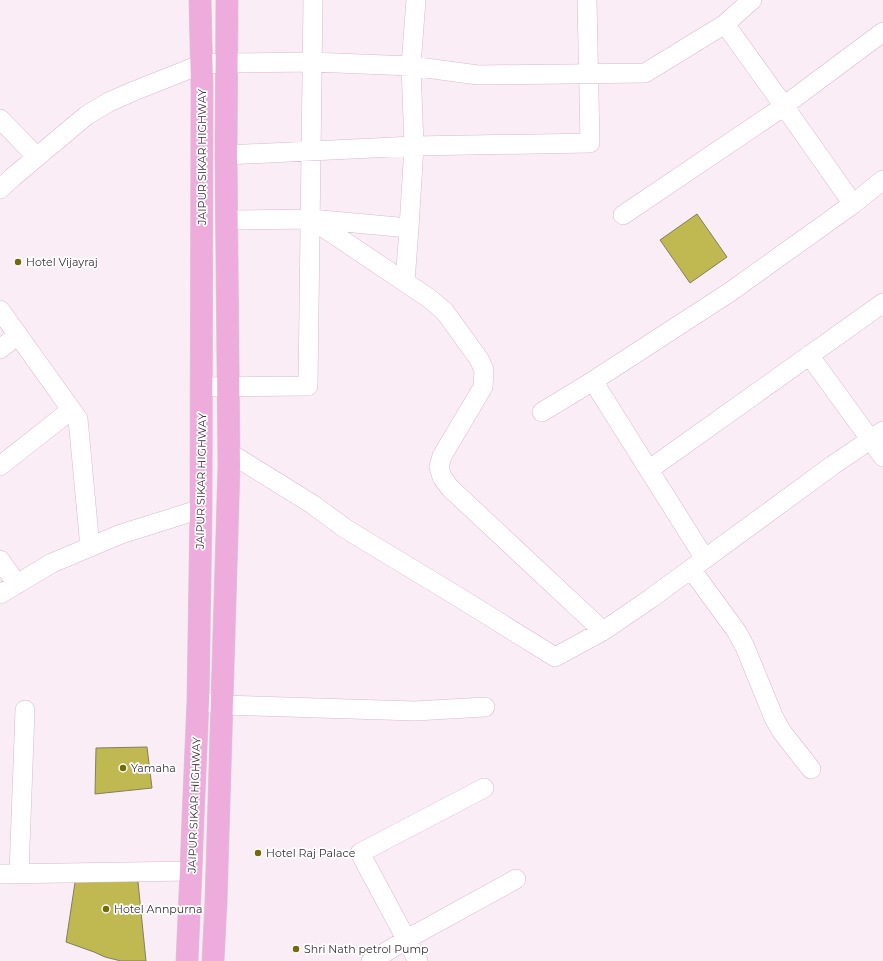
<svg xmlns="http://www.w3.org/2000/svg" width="883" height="961" viewBox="0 0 883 961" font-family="Montserrat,sans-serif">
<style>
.building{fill:#c0b952;stroke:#817f5e}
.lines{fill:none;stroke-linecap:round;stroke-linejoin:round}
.minor-casing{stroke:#d9b8ce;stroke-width:20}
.major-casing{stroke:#d4d1d3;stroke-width:23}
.minor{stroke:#fff;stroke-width:19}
.major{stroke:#eeacdd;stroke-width:22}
.poi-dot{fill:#726b07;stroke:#fff;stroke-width:1.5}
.labels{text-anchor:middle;stroke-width:3.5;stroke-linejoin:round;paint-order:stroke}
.street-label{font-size:11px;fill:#3a2d36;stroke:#fff}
.poi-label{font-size:11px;fill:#3a2d36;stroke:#fff;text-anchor:start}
</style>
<rect width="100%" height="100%" fill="#fbedf6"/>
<!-- building -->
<path class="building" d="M 697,214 L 727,257 L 690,283 L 660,240 Z
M 147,747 L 152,788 L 95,794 L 96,748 Z
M 137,872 L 146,961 L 121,961 L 105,957 L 94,952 L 66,942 L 76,876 Z"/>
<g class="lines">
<defs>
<path id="minor" d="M 725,24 L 784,106 L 853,204
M 0,119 L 37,157
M 226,155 L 414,146 L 590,143 L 587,0
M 0,189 L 13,177 L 87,115 L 109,102 L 134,91 L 202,64 L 226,63 L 312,62 L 411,66 L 478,75 L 645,73 L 725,24 L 752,0
M 623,215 L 777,111 L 883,32
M 311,219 L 430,299 L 445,312 L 479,359 L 484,370 L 483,387 L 442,456 L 439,467 L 442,477 L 450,488 L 603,631
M 226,220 L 311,219 L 409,228 L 405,282
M 409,228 L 414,146 L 411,66 L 416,0
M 0,310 L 78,419 L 90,547
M 0,349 L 18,335
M 809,355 L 883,457
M 593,381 L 705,559
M 202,387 L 308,386 L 313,0
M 542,412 L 593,381 L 730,292 L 853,204 L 883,180
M 228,452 L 312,504 L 346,529 L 460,598 L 555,657 L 603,631 L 650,599 L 833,465 L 883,431
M 0,466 L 71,410
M 650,469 L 883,303
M 0,560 L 17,584
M 691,569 L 737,632 L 745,647 L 774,718 L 782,732 L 811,769
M 0,594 L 52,563 L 121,534 L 201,509
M 198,701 L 222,705 L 415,711 L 485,707
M 0,874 L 191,871
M 19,874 L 25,710
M 371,961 L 407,939 L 516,879
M 418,961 L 360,853 L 484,788"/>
<path id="major" d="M 187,961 L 191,871 L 193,818 L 198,701 L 201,509 L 202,85 L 200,0
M 213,961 L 216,902 L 229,466 L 226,155 L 227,0"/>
</defs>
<!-- minor casing -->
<use href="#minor" class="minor-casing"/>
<!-- major casing -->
<use href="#major" class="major-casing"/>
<!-- minor -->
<use href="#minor" class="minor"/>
<!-- major -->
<use href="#major" class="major"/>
</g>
<!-- markers -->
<g class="poi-dot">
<circle cx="18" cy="262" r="4"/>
<circle cx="123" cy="768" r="4"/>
<circle cx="258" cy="853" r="4"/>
<circle cx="106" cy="909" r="4"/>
<circle cx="296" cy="949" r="4"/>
</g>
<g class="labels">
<!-- street labels -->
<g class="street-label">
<text transform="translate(202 157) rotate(-90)" y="4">JAIPUR SIKAR HIGHWAY</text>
<text transform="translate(201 481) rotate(-89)" y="4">JAIPUR SIKAR HIGHWAY</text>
<text transform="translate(194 805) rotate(-88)" y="4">JAIPUR SIKAR HIGHWAY</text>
</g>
<!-- poi labels -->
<g class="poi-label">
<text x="26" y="266">Hotel Vijayraj</text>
<text x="131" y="772">Yamaha</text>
<text x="266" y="857">Hotel Raj Palace</text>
<text x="114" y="913">Hotel Annpurna</text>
<text x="304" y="953">Shri Nath petrol Pump</text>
</g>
</g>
</svg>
